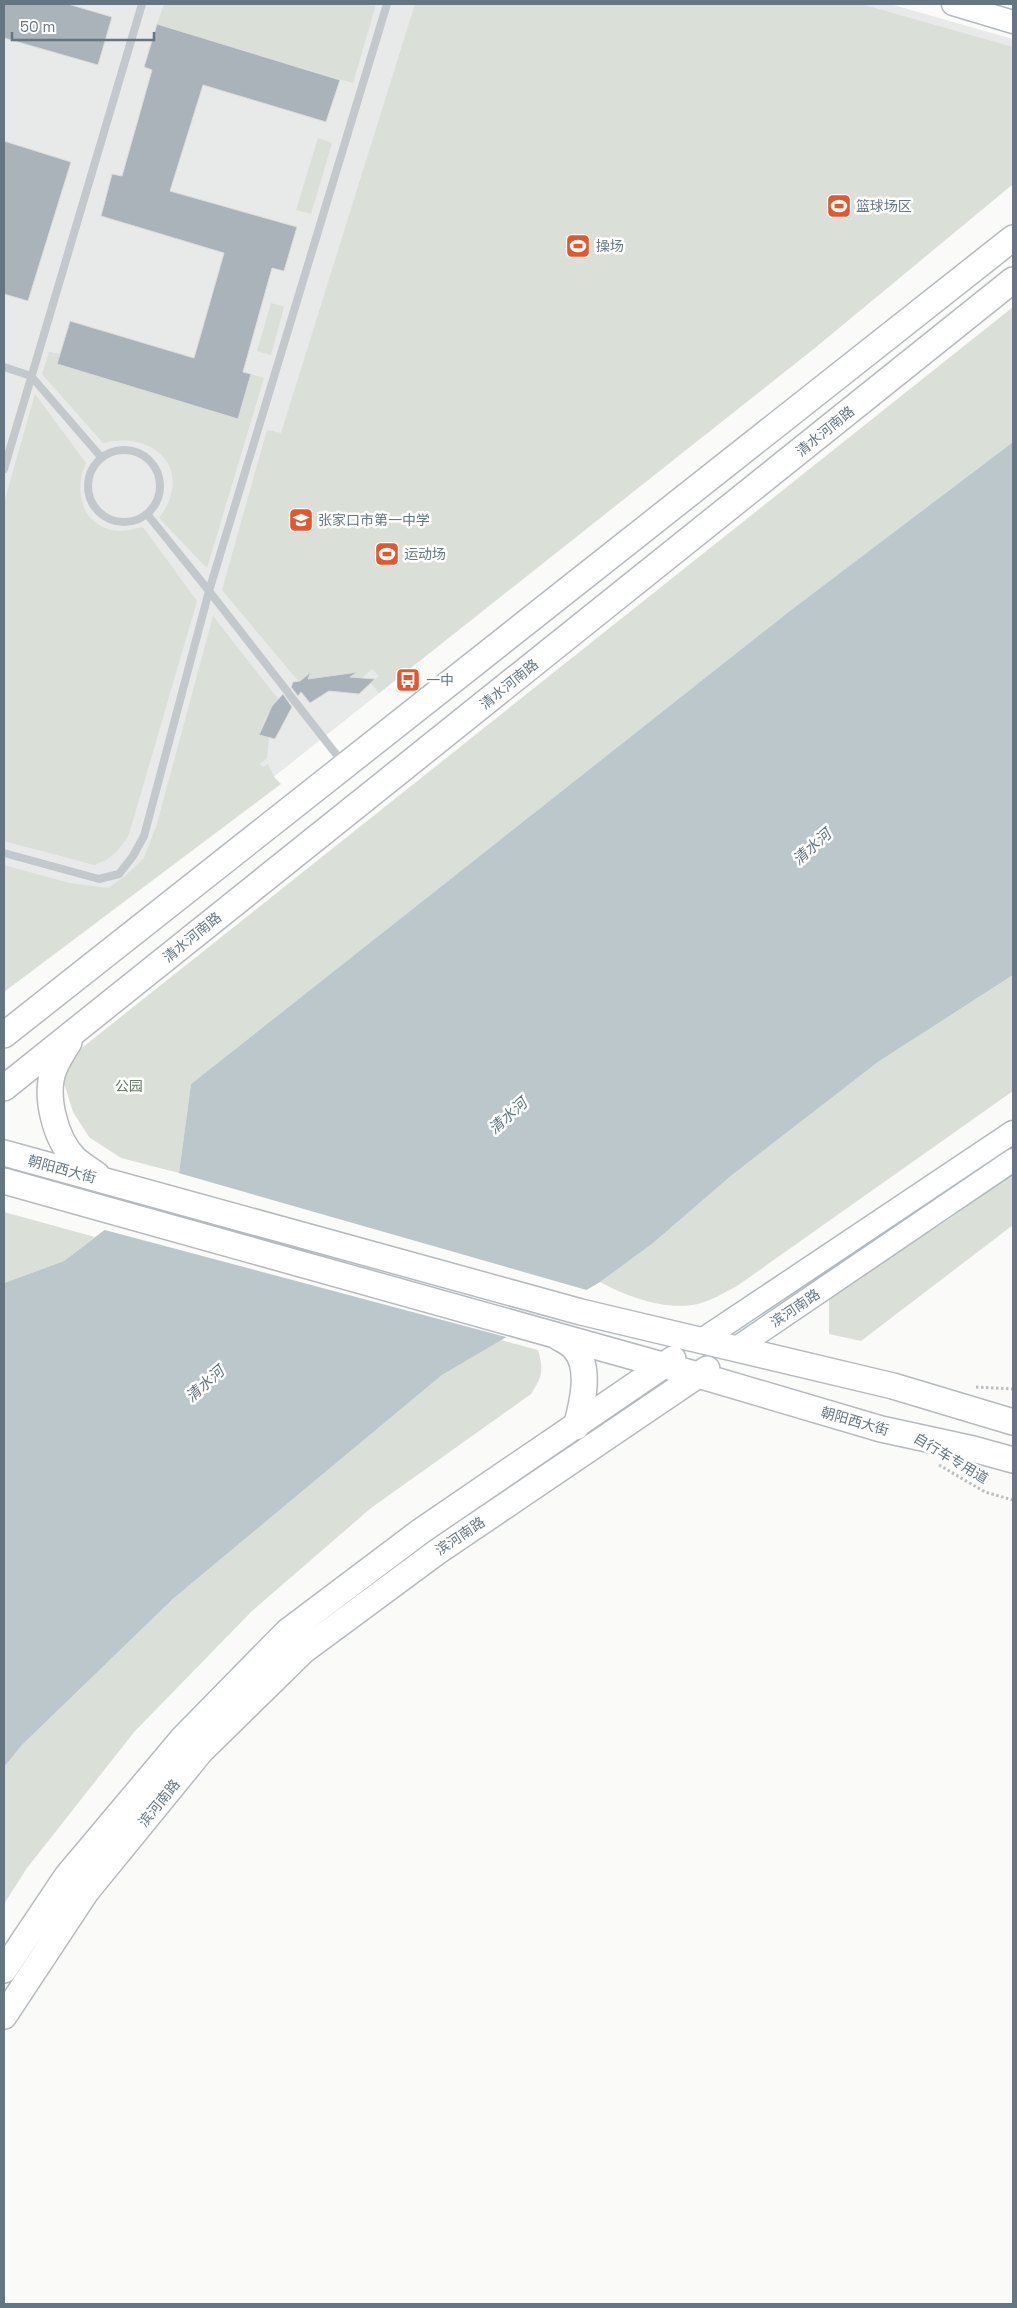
<svg xmlns="http://www.w3.org/2000/svg" width="1017" height="2308" viewBox="0 0 1017 2308" font-family="'Space Grotesk','Noto Sans SC',sans-serif">
<style>
.built{fill:#e8e9e9}
.green{fill:#dadfd7}
.water{fill:#bbc7cb}
.pier{fill:#fafaf8}
.building{fill:#aab3b9;stroke:#dcdcda}
.lines{fill:none;stroke-linecap:round;stroke-linejoin:round}
.secondary-casing{stroke:#b3babf;stroke-width:25}
.primary-casing{stroke:#b5babe;stroke-width:28}
.path{stroke:#bbbfc2;stroke-width:3;stroke-dasharray:2.5 2.5;stroke-linecap:butt}
.lane{stroke:#c3c8cc;stroke-width:8}
.secondary{stroke:#fff;stroke-width:22}
.primary{stroke:#fff;stroke-width:25}
.labels{text-anchor:middle;stroke-width:5;stroke-linejoin:round;paint-order:stroke}
.poi-label{font-size:14px;fill:#657683;stroke:#fff;text-anchor:start}
.street-label{font-size:14px;fill:#657683;stroke:#fff}
.park-label{font-size:14px;fill:#687a64;stroke:#fff}
.water-label{font-size:15px;font-style:italic;fill:#60757c;stroke:#fff}
</style>
<rect width="100%" height="100%" fill="#fafaf8"/>
<!-- built -->
<path class="built" d="M 4,4 L 890,4 L 1013,39 L 1013,184 L 816,347 L 266,783 L 4,975 Z"/>
<!-- green -->
<path class="green" d="M 164,4 L 376,4 L 353,83 L 157,24 Z
M 415,4 L 861,4 L 1013,47 L 1013,184 L 816,347 L 379,693 L 371,683 L 379,676 L 372,669 L 362,678 L 347,677 L 300,683 L 222,590 L 267,430 L 281,433 Z
M 318,138 L 332,143 L 311,214 L 296,210 Z
M 271,303 L 284,307 L 271,355 L 257,351 Z
M 1013,307 L 1013,442 L 791,610 L 191,1084 L 179,1173 L 121,1158 L 89,1137 L 73,1112 L 64,1083 L 73,1055 Z
M 49,352 L 60,354 L 57,364 L 238,419 L 251,374 L 264,378 L 207,568 L 159,518 C 195,470 155,430 103,443 L 42,374 Z
M 35,394 L 86,463 C 74,489 80,522 111,530 C 121,533 133,529 143,527 L 197,601 L 129,834 C 120,850 112,859 94,865 L 4,841 L 4,503 Z
M 213,616 L 278,699 L 265,718 L 259,735 L 269,737 L 267,758 L 260,764 L 263,767 L 268,764 L 274,777 L 281,784 L 4,992 L 4,865 L 69,883 L 108,888 L 124,877 L 144,858 L 157,824 Z
M 1013,975 L 1013,1091 L 737,1286 C 725,1292 711,1301 698,1304 C 665,1311 628,1297 600,1282 L 652,1244 L 732,1175 L 878,1062 Z
M 1013,1173 L 1013,1225 L 861,1341 L 829,1334 L 829,1296 L 948,1220 Z
M 4,1212 L 95,1237 L 64,1261 L 4,1283 Z
M 501,1340 L 538,1350 C 544,1371 542,1377 531,1394 L 371,1508 L 252,1611 L 135,1731 L 27,1868 L 4,1904 L 4,1767 L 22,1745 L 174,1598 L 442,1375 Z"/>
<!-- water -->
<path class="water" d="M 1013,442 L 1013,975 L 878,1062 L 732,1175 L 652,1244 L 600,1282 L 442,1375 L 174,1598 L 22,1745 L 4,1767 L 4,1283 L 64,1261 L 179,1173 L 191,1084 L 791,610 Z"/>
<!-- pier -->
<path class="pier" d="M 175,1172 L 590,1291 L 510,1338 L 101,1229 Z"/>
<!-- building -->
<path class="building" d="M 4,4 L 68,4 L 112,17 L 98,65 L 4,38 Z
M 157,24 L 340,80 L 326,122 L 203,85 L 170,191 L 297,227 L 284,271 L 272,268 L 243,372 L 251,374 L 238,419 L 57,364 L 70,321 L 194,358 L 224,253 L 101,216 L 112,174 L 122,176 L 152,70 L 144,67 Z
M 4,141 L 71,162 L 28,301 L 4,294 Z
M 311,672 L 308,679 L 358,672 L 350,677 L 375,679 L 359,694 L 329,691 L 310,703 L 301,692 L 298,696 L 291,687 L 293,682 L 300,681 Z
M 283,694 L 292,707 L 275,739 L 259,735 L 272,706 Z"/>
<g class="lines">
<defs>
<path id="secondary" d="M 953,4 L 1013,22
M 702,1340 L 1013,1132
M 735,1349 L 1013,1160"/>
<path id="primary" d="M 4,1035 L 1013,238
M 69,1042 C 64,1050 58,1059 54,1069 C 44,1095 55,1139 75,1159 C 82,1165 90,1170 97,1175
M 4,1088 L 1013,280
M 4,1153 L 581,1312 L 893,1386 L 1013,1422
M 4,1181 L 698,1375 L 881,1429 L 973,1449 L 1013,1460
M 558,1337 C 563,1340 570,1343 574,1348 C 592,1367 582,1405 576,1427
M 4,1970 L 67,1876 L 183,1738 L 287,1632 L 421,1531 L 673,1359
M 4,2016 L 86,1892 L 201,1751 L 303,1651 L 437,1552 L 707,1369"/>
</defs>
<!-- secondary casing -->
<use href="#secondary" class="secondary-casing"/>
<!-- primary casing -->
<use href="#primary" class="primary-casing"/>
<!-- path -->
<path class="path" d="M 976,1387 L 1013,1389
M 939,1465 L 985,1492 L 1013,1500"/>
<!-- lane -->
<path class="lane" d="M 4,367 L 31,376 L 101,457
M88 486a36 36 0 1 1 72 0a36 36 0 1 1-72 0Z
M 4,469 L 142,4
M 147,514 L 209,591
M 209,591 L 387,4
M 289,694 L 343,763
M 4,853 L 99,879 L 119,874 L 133,856 L 144,836 L 209,591 L 287,691"/>
<!-- secondary -->
<use href="#secondary" class="secondary"/>
<!-- primary -->
<use href="#primary" class="primary"/>
</g>
<!-- icons -->
<defs>
<symbol id="stadium-square" viewBox="-11 -11 22 22"><rect x="-9" y="-9" width="18" height="18" rx="4" fill="#e4572e" stroke="#fff"/><path d="M0-5a6.5 5 0 1 0 0 10a6.5 5 0 1 0 0-10ZM-3.5-1.8h7v3.6h-7Z" fill="#fff"/></symbol>
<symbol id="school-square" viewBox="-11 -11 22 22"><rect x="-9" y="-9" width="18" height="18" rx="4" fill="#e4572e" stroke="#fff"/><path d="M0-5L7-2L0 1L-7-2ZM-4 1L0 2.5L4 1V4Q0 6-4 4Z" fill="#fff"/></symbol>
<symbol id="bus-square" viewBox="-11 -11 22 22"><rect x="-9" y="-9" width="18" height="18" rx="4" fill="#e4572e" stroke="#fff"/><path d="M-5-6H5V4H4V6H2V4H-2V6H-4V4H-5ZM-3.5-4V0h7V-4ZM-3.5 1.2v1.5H-2V1.2ZM2 1.2v1.5H3.5V1.2Z" fill="#fff"/></symbol>
</defs>
<g fill-rule="evenodd">
<use href="#stadium-square" x="825" y="192" width="28" height="28"/>
<use href="#stadium-square" x="564" y="232" width="28" height="28"/>
<use href="#school-square" x="287" y="506" width="28" height="28"/>
<use href="#stadium-square" x="373" y="540" width="28" height="28"/>
<use href="#bus-square" x="394" y="666" width="28" height="28"/>
</g>
<g class="labels">
<!-- poi labels -->
<g class="poi-label">
<text x="856" y="211">篮球场区</text>
<text x="596" y="251">操场</text>
<text x="318" y="525">张家口市第一中学</text>
<text x="404" y="559">运动场</text>
<text x="426" y="685">一中</text>
</g>
<!-- street labels -->
<g class="street-label">
<text transform="translate(825 431) rotate(-39)" y="5">清水河南路</text>
<text transform="translate(509 684) rotate(-39)" y="5">清水河南路</text>
<text transform="translate(192 937) rotate(-39)" y="5">清水河南路</text>
<text transform="translate(62 1169) rotate(15)" y="5">朝阳西大街</text>
<text transform="translate(795 1308) rotate(-34)" y="5">滨河南路</text>
<text transform="translate(855 1421) rotate(16)" y="5">朝阳西大街</text>
<text transform="translate(951 1458) rotate(31)" y="5">自行车专用道</text>
<text transform="translate(460 1536) rotate(-34)" y="5">滨河南路</text>
<text transform="translate(159 1803) rotate(-51)" y="5">滨河南路</text>
</g>
<!-- park labels -->
<g class="park-label">
<text x="129" y="1091">公园</text>
</g>
<!-- water labels -->
<g class="water-label">
<text transform="translate(812 847) rotate(-42)" y="5">清水河</text>
<text transform="translate(508 1116) rotate(-42)" y="5">清水河</text>
<text transform="translate(205 1384) rotate(-42)" y="5">清水河</text>
</g>
</g>
<!-- border -->
<rect width="1017" height="2308" fill="none" stroke="#657683" stroke-width="10"/>
<!-- scale -->
<path d="M12 32v8h142v-8" fill="none" stroke="#657683" stroke-width="2.5"/>
<text x="20" y="32" font-size="15" fill="#657683" stroke="#ffffff" stroke-width="4" paint-order="stroke">50 m</text>
</svg>
